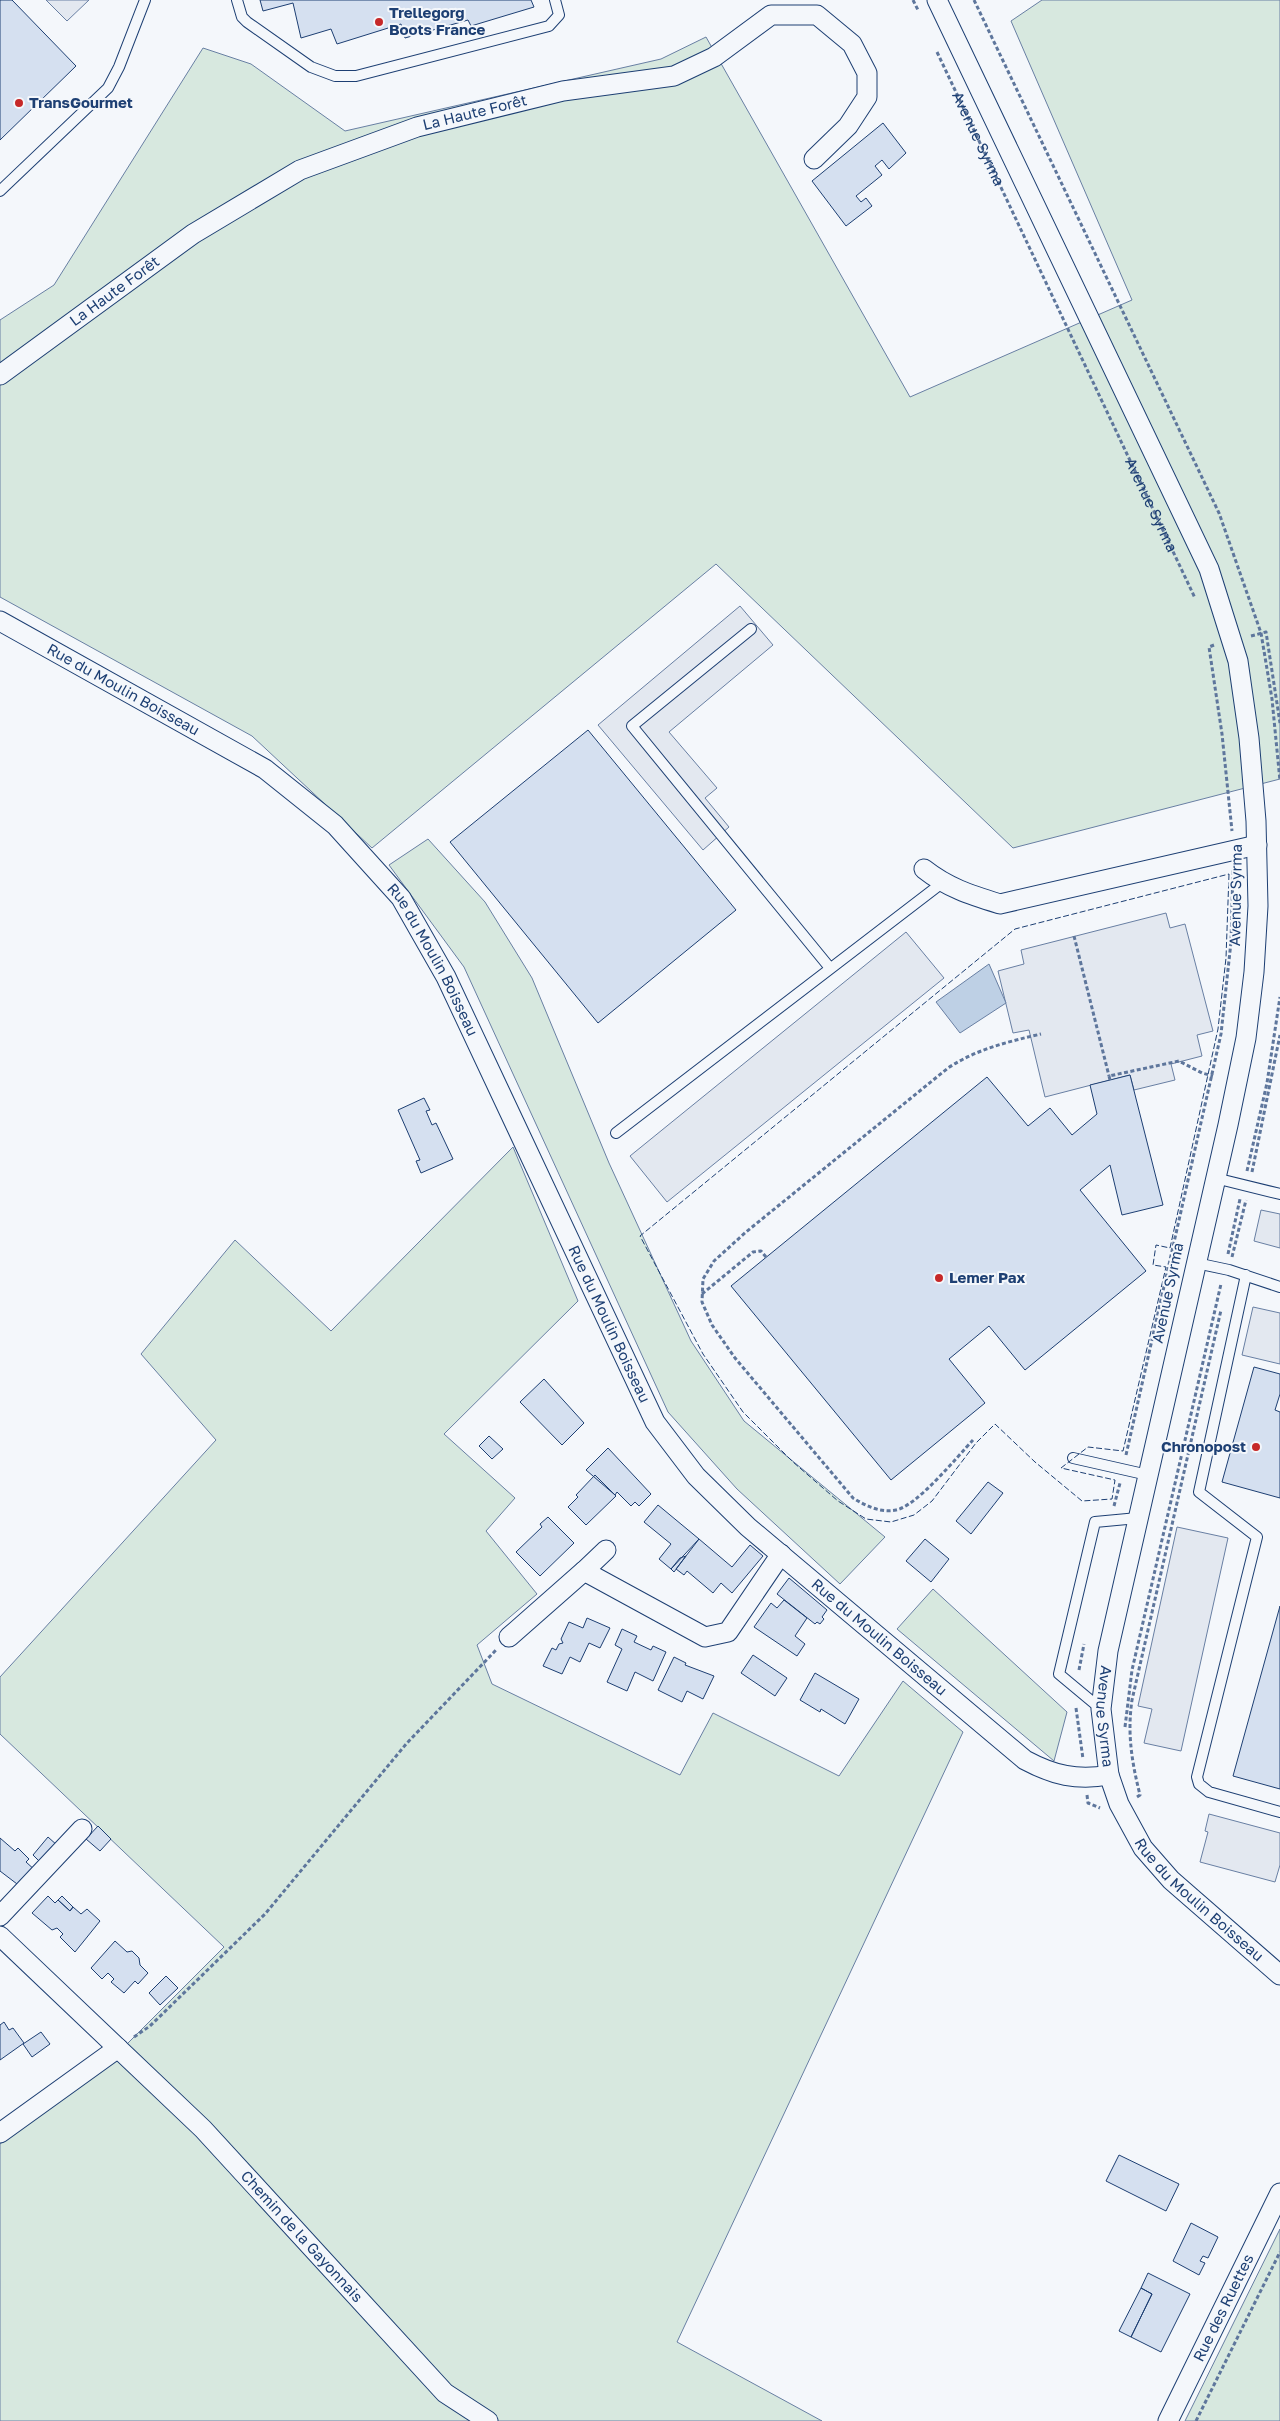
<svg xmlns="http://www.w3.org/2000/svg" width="1280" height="2421" viewBox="0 0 1280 2421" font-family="'Golos Text',sans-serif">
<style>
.green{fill:#d7e8df;stroke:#687fa3}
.parking{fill:#e3e8f0;stroke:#687fa3}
.water{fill:#bed0e5;stroke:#687fa3}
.building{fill:#d5e0f0;stroke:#1d3f73}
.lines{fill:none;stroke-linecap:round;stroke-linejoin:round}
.lane-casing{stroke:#1d3f73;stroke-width:12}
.street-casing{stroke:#1d3f73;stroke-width:21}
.path{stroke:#5e769c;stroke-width:3;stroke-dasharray:4 2.5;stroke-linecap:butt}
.lane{stroke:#f4f7fb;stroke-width:10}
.street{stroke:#f4f7fb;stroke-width:19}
.fence{stroke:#1d3f73;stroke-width:1;stroke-dasharray:6 2.5;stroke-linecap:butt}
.poi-dot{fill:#c62828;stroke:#f4f7fb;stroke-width:2}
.labels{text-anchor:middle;stroke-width:4;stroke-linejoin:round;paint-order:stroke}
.poi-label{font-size:15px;font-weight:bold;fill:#1d3f73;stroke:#f4f7fb;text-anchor:start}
.street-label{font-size:15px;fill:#1d3f73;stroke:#f4f7fb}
</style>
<rect width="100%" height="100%" fill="#f4f7fb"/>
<!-- green -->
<path class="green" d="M 1042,0 L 1280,0 L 1280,779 L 1013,848 L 716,564 L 372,848 L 252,736 L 0,597 L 0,320 L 54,285 L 203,48 L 251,64 L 345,131 L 661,59 L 706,37 L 910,397 L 1132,300 L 1011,21 Z
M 428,839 L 485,902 L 532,978 L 609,1163 L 691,1341 L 744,1421 L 885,1537 L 840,1584 L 737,1489 L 668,1412 L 464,967 L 389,865 Z
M 513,1147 L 578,1301 L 444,1434 L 515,1498 L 486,1531 L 537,1594 L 477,1645 L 492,1684 L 680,1775 L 713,1713 L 839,1776 L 903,1681 L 963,1732 L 677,2342 L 822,2421 L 0,2421 L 0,2144 L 116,2055 L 224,1947 L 0,1734 L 0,1677 L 216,1440 L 141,1354 L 235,1240 L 331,1331 Z
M 933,1589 L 1067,1712 L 1054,1761 L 897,1629 Z
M 1280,2229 L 1280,2421 L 1185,2421 Z"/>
<!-- parking -->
<path class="parking" d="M 46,0 L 89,0 L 67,21 Z
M 740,606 L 773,645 L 669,732 L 717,788 L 705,798 L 729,827 L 703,850 L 598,725 Z
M 1166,913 L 1170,928 L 1185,924 L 1213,1031 L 1197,1035 L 1202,1056 L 1171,1064 L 1175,1080 L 1134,1090 L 1130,1075 L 1045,1097 L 1029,1030 L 1013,1033 L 998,971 L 1024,964 L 1021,950 Z
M 906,932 L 944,978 L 667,1202 L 630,1156 Z
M 1261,1210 L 1280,1214 L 1280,1248 L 1254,1241 Z
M 1253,1307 L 1280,1313 L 1280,1364 L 1242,1355 Z
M 1177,1527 L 1228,1538 L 1181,1751 L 1144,1743 L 1152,1709 L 1138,1706 Z
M 1209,1814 L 1280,1833 L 1280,1865 L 1275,1882 L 1200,1862 L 1208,1832 L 1205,1831 Z"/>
<!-- water -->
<path class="water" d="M 989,964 L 1006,1003 L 960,1033 L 936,1002 Z"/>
<!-- building -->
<path class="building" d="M 0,0 L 12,0 L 76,66 L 0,140 Z
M 260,0 L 531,0 L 534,7 L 471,26 L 468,20 L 405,38 L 401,24 L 337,44 L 331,29 L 301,38 L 293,3 L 263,11 Z
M 883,123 L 906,153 L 889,169 L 882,160 L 875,166 L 882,175 L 856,196 L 861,202 L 866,198 L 872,206 L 846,226 L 812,181 Z
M 588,730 L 736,910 L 598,1023 L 450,842 Z
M 1130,1075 L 1163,1205 L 1122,1215 L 1110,1165 L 1080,1190 L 1146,1271 L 1025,1370 L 989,1326 L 949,1359 L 985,1403 L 891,1480 L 731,1286 L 987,1077 L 1028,1126 L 1050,1108 L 1072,1135 L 1097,1114 L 1090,1085 Z
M 424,1098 L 430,1110 L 426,1111 L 432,1125 L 436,1123 L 453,1159 L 421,1173 L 416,1161 L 420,1160 L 398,1110 Z
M 1254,1367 L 1280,1374 L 1280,1394 L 1275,1410 L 1280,1412 L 1280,1498 L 1222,1482 Z
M 544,1379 L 584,1423 L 562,1445 L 520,1402 Z
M 489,1436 L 503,1449 L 492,1459 L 479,1446 Z
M 608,1448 L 651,1494 L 639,1506 L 635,1502 L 631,1506 L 617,1492 L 615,1495 L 586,1470 Z
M 595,1475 L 616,1496 L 586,1525 L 568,1507 L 578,1497 L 576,1495 Z
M 988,1482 L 1003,1493 L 971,1534 L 956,1521 Z
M 658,1505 L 699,1539 L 671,1569 L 659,1559 L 671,1544 L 644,1522 Z
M 548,1517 L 574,1543 L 540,1576 L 516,1552 L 542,1527 L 540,1524 Z
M 699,1539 L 732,1567 L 750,1545 L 763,1556 L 732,1593 L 721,1583 L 713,1593 L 687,1571 L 684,1575 L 676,1569 Z
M 925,1539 L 949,1559 L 931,1582 L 906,1561 Z
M 686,1556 L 674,1572 L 671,1569 L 680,1558 Z
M 789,1578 L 827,1610 L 822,1617 L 824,1619 L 820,1624 L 817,1622 L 815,1624 L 777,1594 Z
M 784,1600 L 807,1618 L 795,1636 L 805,1644 L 797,1656 L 754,1627 L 771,1603 L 777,1608 Z
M 1280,1606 L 1280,1789 L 1233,1776 Z
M 587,1618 L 610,1628 L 600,1648 L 589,1643 L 580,1662 L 570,1657 L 562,1674 L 543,1666 L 552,1648 L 556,1650 L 559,1644 L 563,1643 L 561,1639 L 569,1622 L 583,1628 Z
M 622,1629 L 637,1636 L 634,1642 L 651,1650 L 653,1646 L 666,1652 L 653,1681 L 635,1672 L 627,1691 L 607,1682 L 622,1649 L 615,1645 Z
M 753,1655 L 787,1678 L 775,1696 L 741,1673 Z
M 674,1657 L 686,1663 L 685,1665 L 714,1676 L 703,1699 L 687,1691 L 682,1702 L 658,1690 Z
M 815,1673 L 859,1699 L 845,1724 L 821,1709 L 820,1712 L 800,1700 Z
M 98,1826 L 111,1839 L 100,1851 L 86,1839 Z
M 48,1837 L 58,1846 L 42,1864 L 33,1855 Z
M 0,1838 L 15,1851 L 18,1848 L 29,1859 L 26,1862 L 36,1871 L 21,1887 L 0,1871 Z
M 48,1896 L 55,1903 L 58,1900 L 70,1911 L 73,1907 L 81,1914 L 87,1909 L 100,1921 L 75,1952 L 60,1937 L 63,1934 L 57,1928 L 52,1930 L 32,1913 Z
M 62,1896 L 73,1907 L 70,1911 L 58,1900 Z
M 115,1941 L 127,1952 L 132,1951 L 139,1958 L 140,1965 L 148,1973 L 138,1984 L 135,1981 L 124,1993 L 111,1982 L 114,1979 L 108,1973 L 102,1979 L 91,1968 Z
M 166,1976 L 178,1988 L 160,2005 L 149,1993 Z
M 4,2022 L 9,2030 L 13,2028 L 24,2043 L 0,2060 L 0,2025 Z
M 41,2032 L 50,2044 L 32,2057 L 23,2044 Z
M 1119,2155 L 1179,2184 L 1166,2211 L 1106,2181 Z
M 1191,2223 L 1218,2237 L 1208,2258 L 1203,2256 L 1200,2261 L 1205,2263 L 1199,2275 L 1173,2261 Z
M 1148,2273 L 1190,2294 L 1161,2352 L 1131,2337 L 1152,2294 L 1141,2288 Z
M 1141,2288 L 1152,2294 L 1131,2337 L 1119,2331 Z"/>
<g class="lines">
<defs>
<path id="lane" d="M 237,0 L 242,17 L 247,22 L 311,67 L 335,76 L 356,76 L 549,26 L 559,15 L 555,0
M 0,191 L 108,88 L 119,67 L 145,0
M 751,629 L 632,726 L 830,968
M 616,1133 L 942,883
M 1215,1178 L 1280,1194
M 1196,1263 L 1229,1270 L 1280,1287
M 1246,1275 L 1199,1492 L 1257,1537 L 1197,1777 L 1199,1784 L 1209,1792 L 1280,1812
M 1073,1458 L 1148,1475
M 1101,1709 L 1059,1674 L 1095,1522 L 1138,1518"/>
<g id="street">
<path id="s2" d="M 937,0 L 1209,569 L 1238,661 L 1249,738 L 1256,821 L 1258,906 L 1254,972 L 1246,1038 L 1228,1125 L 1108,1651 L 1101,1709 L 1109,1775"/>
<path id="s3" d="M 0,375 L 193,234 L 300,170 L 417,127 L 563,91 L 674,76 L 714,57 L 771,15 L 817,15 L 852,44 L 867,73 L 867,97 L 848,126 L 814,159"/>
<path id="s4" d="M 0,621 L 265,769 L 335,825 L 401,898 L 446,977 L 655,1422 L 696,1476 L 748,1527 L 1025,1760 C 1053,1775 1077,1781 1109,1775 L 1119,1804 L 1143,1848 L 1171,1880 L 1280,1975"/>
<path d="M 924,869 C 948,888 971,895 1000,904 L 1257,845"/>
<path d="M 584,1571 L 606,1550"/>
<path d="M 509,1637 L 584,1571 L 705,1637 L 728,1632 L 781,1554"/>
<path d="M 0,1916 L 82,1829"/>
<path id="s5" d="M 0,1936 L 203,2129 L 445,2393 L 488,2421"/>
<path d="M 0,2133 L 118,2048"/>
<path id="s6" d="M 1168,2421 L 1280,2193"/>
</g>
</defs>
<!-- lane casing -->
<use href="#lane" class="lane-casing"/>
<!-- street casing -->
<use href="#street" class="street-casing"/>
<!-- path -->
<g class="path">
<path d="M 913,0 L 918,10"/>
<path d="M 974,0 L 1219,513 L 1261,633 L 1272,699 L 1280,781"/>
<path id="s1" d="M 937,52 L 1195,598"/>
<path d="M 1251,636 L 1266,632 L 1280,723"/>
<path d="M 1214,645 L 1209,647 L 1222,734 L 1232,831"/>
<path d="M 1074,936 L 1109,1076"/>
<path d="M 1110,1080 L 1109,1076 L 1179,1061 L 1202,1073 L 1213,1076"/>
<path d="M 1247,1171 L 1267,1083 L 1280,997"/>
<path d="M 1252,1172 L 1280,1035"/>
<path d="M 1228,1254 L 1240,1199"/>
<path d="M 1232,1257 L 1246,1200"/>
<path d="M 702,1294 L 753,1252 L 761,1251 L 766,1257"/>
<path d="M 973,1440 C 957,1457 917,1506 896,1510 C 880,1513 866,1506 853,1498 L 735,1358 L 712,1325 L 702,1302 L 703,1279 L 714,1261 L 746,1232 L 948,1068 C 977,1049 1007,1042 1041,1034"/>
<path d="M 1126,1455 L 1221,1034 L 1231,942 L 1233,870"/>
<path d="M 1114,1506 L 1120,1483"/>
<path d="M 1079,1670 L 1084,1644"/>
<path d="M 1076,1708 L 1083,1759"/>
<path d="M 1125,1727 L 1132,1670 L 1221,1284"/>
<path d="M 1087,1795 L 1088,1803 L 1100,1808"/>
<path d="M 1137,1797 L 1140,1795 C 1132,1763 1127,1734 1132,1700 L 1221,1310"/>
<path d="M 134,2037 L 150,2026 L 265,1914 L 407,1743 L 496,1650"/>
<path d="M 1196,2421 L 1280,2252"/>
</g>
<!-- lane -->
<use href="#lane" class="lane"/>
<!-- street -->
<use href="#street" class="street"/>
<!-- fence -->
<path class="fence" d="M 1229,874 L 1226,958 L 1218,1029 L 1170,1248 L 1156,1245 L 1153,1265 L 1166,1267 L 1123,1451 L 1088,1447 L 1061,1468 L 1115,1480 L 1112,1499 L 1082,1501 L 1035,1462 L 995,1424 L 976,1443 L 932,1501 L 914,1515 L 891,1522 L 866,1519 L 838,1501 L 793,1462 L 743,1412 L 703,1354 L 640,1236 L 1015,929 Z"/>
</g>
<!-- markers -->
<g class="poi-dot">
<circle cx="379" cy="22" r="5"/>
<circle cx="19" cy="103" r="5"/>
<circle cx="939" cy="1278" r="5"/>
<circle cx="1256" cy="1447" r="5"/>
</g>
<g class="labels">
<!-- poi labels -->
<g class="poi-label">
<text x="389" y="18">Trellegorg<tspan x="389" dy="17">Boots France</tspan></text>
<text x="29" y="108">TransGourmet</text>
<text x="949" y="1283">Lemer Pax</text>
<text x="1246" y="1452" text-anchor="end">Chronopost</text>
</g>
<!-- street labels -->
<g class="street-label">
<text dy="5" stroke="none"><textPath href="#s3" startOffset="548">La Haute Forêt</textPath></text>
<text dy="5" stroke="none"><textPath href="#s1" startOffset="96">Avenue Syrma</textPath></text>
<text dy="5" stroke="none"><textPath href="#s3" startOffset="142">La Haute Forêt</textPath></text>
<text dy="5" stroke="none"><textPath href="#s1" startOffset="501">Avenue Syrma</textPath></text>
<text dy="5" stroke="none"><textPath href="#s4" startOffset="141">Rue du Moulin Boisseau</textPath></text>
<text transform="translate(1236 895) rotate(-89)" y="5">Avenue Syrma</text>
<text dy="5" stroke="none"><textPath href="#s4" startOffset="561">Rue du Moulin Boisseau</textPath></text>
<text transform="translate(1168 1293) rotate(-78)" y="5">Avenue Syrma</text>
<text dy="5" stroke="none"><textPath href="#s4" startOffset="966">Rue du Moulin Boisseau</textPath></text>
<text dy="5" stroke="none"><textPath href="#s4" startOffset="1386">Rue du Moulin Boisseau</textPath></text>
<text dy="5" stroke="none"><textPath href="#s2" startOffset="1800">Avenue Syrma</textPath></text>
<text dy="5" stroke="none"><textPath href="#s4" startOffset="1821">Rue du Moulin Boisseau</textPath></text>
<text dy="5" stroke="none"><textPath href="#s5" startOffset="426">Chemin de la Gayonnais</textPath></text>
<text dy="5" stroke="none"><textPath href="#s6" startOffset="126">Rue des Ruettes</textPath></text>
</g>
</g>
</svg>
